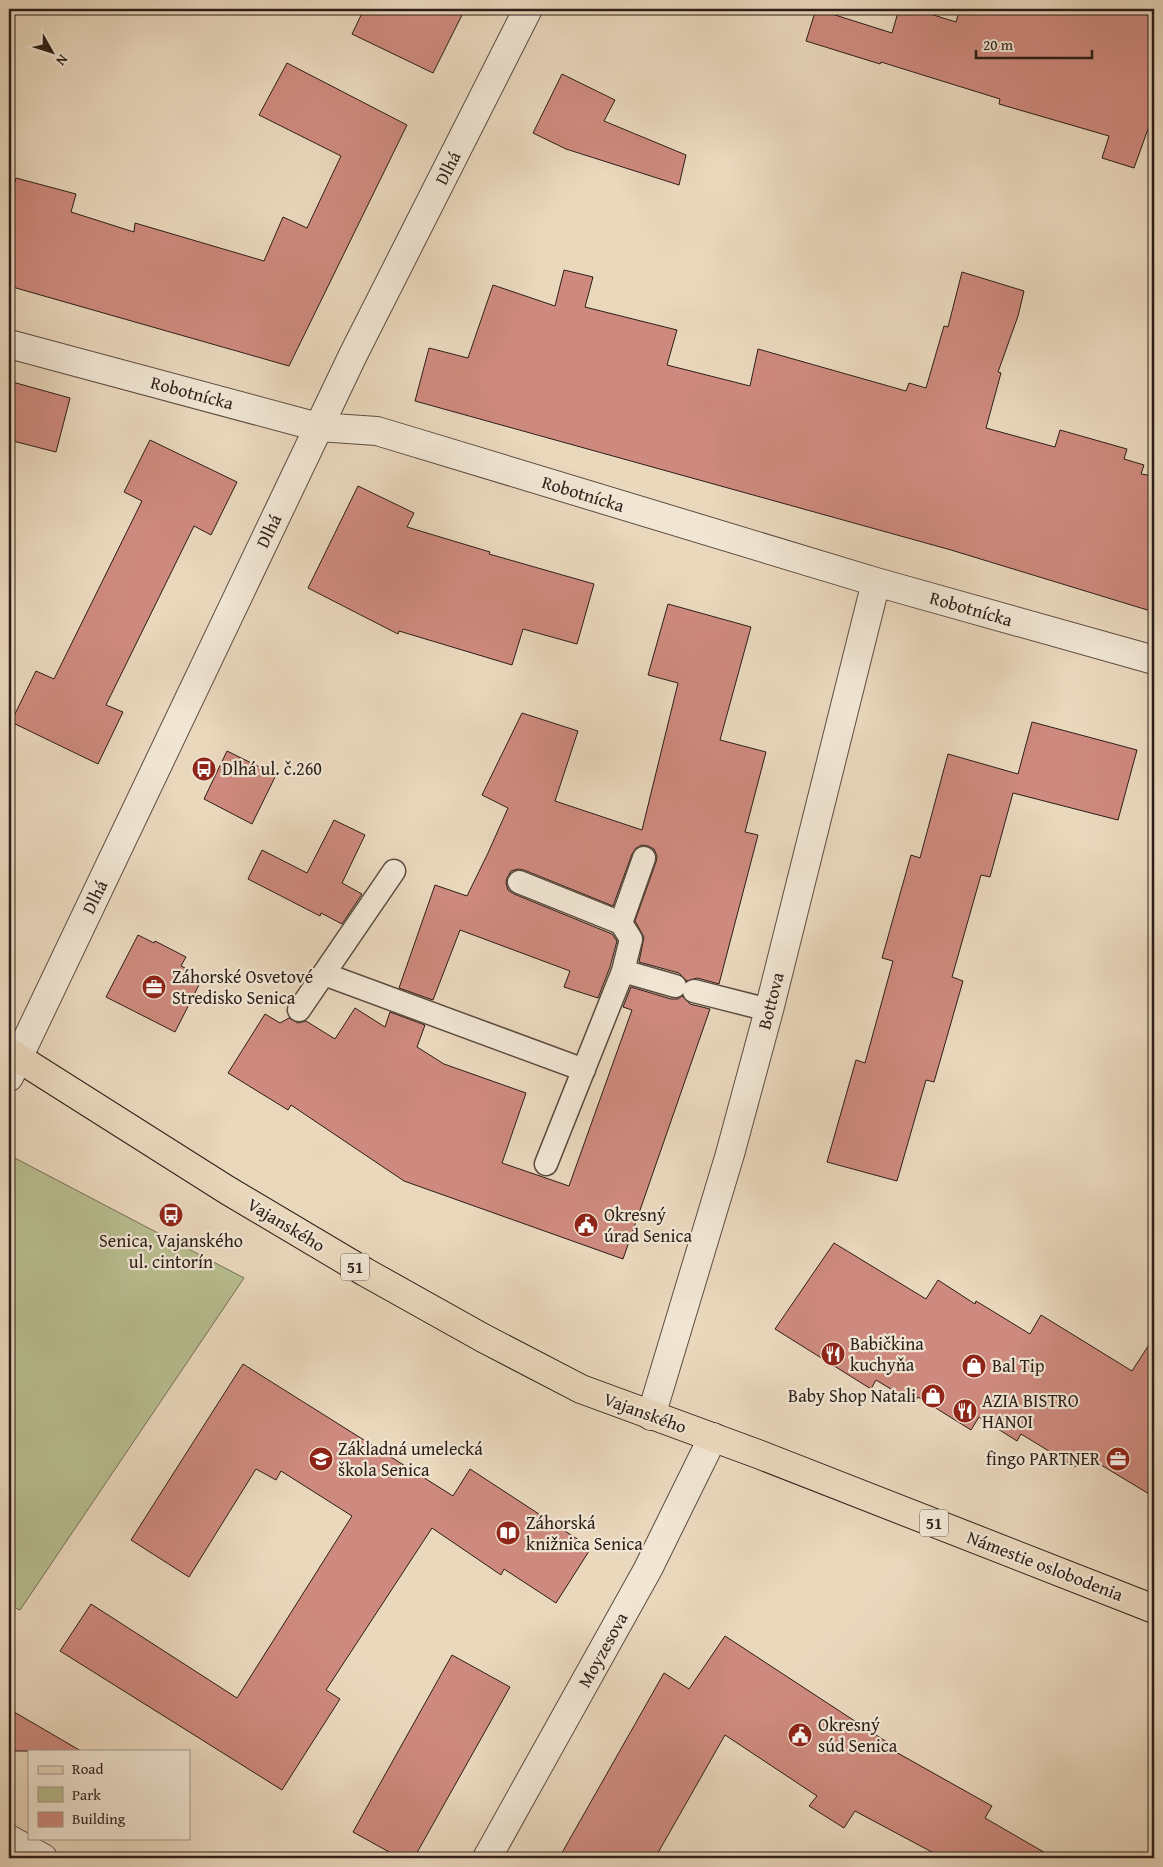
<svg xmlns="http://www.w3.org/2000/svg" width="1163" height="1867" viewBox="0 0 1163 1867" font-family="'Gentium Book Plus',serif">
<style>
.green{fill:#b8be90;stroke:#726e54}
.building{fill:#ce8a7e;stroke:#2c1d18}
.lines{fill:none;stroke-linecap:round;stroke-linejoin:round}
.lane-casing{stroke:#5c4c41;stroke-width:25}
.street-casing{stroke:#5c4c41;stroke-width:30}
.primary-casing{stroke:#2c1d18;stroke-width:30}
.lane{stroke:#f1e6d4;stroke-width:22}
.street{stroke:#f1e6d4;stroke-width:28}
.primary{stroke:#ead8bd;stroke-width:28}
.labels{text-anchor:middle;stroke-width:4.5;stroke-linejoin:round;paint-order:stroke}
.shield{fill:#f1e6d4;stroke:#675950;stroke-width:1}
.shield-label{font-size:16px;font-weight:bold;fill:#2c1d18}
.street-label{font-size:18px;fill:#2c1d18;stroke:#f1e6d4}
.poi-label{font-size:18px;fill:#2c1d18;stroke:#f1e6d4;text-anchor:start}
</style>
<rect width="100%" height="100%" fill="#ead8bd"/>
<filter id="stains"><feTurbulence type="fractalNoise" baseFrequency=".004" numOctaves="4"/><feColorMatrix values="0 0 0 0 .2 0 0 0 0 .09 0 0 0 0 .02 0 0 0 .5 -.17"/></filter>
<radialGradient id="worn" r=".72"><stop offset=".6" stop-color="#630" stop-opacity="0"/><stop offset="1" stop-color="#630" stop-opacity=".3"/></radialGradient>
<!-- green -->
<path class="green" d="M 9,1155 L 244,1278 L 20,1610 L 9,1605 Z"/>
<!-- building -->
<path class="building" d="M 364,9 L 465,9 L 433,73 L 352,34 Z
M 816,9 L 892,33 L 899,9 L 914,9 L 956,22 L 960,9 L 1154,9 L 1154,131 L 1148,129 L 1134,168 L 1102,158 L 1109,136 L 999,104 L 1000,99 L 881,62 L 880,64 L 806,41 Z
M 287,63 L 407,125 L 289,366 L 9,286 L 9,200 L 16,178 L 76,194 L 71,212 L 134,232 L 135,223 L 264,261 L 283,217 L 307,228 L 341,156 L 259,115 Z
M 562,74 L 615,100 L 604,121 L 686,155 L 679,185 L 566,149 L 533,133 Z
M 564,270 L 593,277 L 585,307 L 677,330 L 667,365 L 750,386 L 758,349 L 906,391 L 909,383 L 926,388 L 944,326 L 948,327 L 962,272 L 1024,291 L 1018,316 L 998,372 L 1001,373 L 986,428 L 1055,447 L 1060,430 L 1127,449 L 1124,459 L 1144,465 L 1141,474 L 1154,476 L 1154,612 L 951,550 L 415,401 L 429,348 L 468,358 L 493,285 L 555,306 Z
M 9,381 L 70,398 L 56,452 L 9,440 Z
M 150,440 L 237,482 L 211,535 L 194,526 L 106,705 L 123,712 L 98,764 L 11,722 L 36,671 L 54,679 L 142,501 L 124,492 Z
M 358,486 L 414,513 L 407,527 L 490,552 L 489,554 L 594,584 L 577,644 L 523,629 L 512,665 L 399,631 L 398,634 L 308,588 Z
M 668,604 L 751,627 L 720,740 L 766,752 L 745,832 L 758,835 L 719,984 L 697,978 L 687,981 L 679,973 L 639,962 L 644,937 L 635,921 L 656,862 L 657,856 L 654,849 L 648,846 L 642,845 L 636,848 L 632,854 L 613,906 L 524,870 L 518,869 L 511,871 L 507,878 L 506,883 L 508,890 L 514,894 L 612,934 L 617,941 L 610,967 L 598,998 L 564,987 L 570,971 L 460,930 L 433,1000 L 399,988 L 435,885 L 467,896 L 488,853 L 508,808 L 482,795 L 522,713 L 578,731 L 555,801 L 642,830 L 678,683 L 648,675 Z
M 1032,722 L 1137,750 L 1118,820 L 1013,793 L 990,877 L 981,875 L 952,977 L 963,981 L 934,1082 L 926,1080 L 897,1181 L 827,1162 L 856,1060 L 865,1063 L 893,961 L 882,958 L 911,855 L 920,858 L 948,754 L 1018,774 Z
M 227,751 L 276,775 L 252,824 L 204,799 Z
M 334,820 L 365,835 L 342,883 L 362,894 L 342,924 L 321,913 L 320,916 L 248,879 L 262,850 L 307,873 Z
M 138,935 L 154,943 L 155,941 L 186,957 L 181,966 L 203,977 L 175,1032 L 106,997 Z
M 631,987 L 671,999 L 678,999 L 682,996 L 690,1004 L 710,1009 L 623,1259 L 404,1181 L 291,1105 L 288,1110 L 228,1073 L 265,1014 L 280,1023 L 289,1018 L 298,1023 L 306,1021 L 335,1039 L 355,1008 L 385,1027 L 390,1012 L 425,1025 L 417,1047 L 444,1064 L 526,1093 L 502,1163 L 569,1186 L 632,1010 L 623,1007 Z
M 834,1243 L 926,1299 L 938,1280 L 975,1304 L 976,1301 L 1030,1334 L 1041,1315 L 1132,1371 L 1154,1337 L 1154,1497 L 1083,1454 L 1075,1467 L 1021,1434 L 1017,1441 L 979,1417 L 971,1430 L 918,1397 L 914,1403 L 876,1380 L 871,1389 L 775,1329 Z
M 243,1364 L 453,1496 L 470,1469 L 591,1548 L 556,1603 L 504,1569 L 501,1575 L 432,1528 L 326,1690 L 340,1699 L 282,1790 L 60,1651 L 91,1604 L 237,1698 L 352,1516 L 281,1471 L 276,1480 L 256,1469 L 189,1577 L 131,1540 Z
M 725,1636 L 896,1748 L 894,1751 L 992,1806 L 985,1818 L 1054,1858 L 943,1858 L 855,1811 L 844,1828 L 809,1806 L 817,1796 L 725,1735 L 655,1858 L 559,1858 L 664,1673 L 689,1689 Z
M 452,1655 L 510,1687 L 414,1858 L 400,1858 L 353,1832 Z
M 9,1709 L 81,1751 L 9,1751 Z"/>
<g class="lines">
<defs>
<path id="lane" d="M 519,882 L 621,923
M 623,971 L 631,939 L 621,923 L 644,858
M 324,974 L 584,1070
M 694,991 L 769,1010
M 299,1010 L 394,871
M 546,1164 L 623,971 L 675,986"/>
<path id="street" d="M 9,344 L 318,427 L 377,431 L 876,582 L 1154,660
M 9,1077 L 353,355 L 528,9
M 651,1416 L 730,1154 L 769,1010 L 876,582
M 9,1839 L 43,1858
M 487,1858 L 648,1569 L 713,1437"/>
<path id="primary" d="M 9,1052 L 227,1190 L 365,1272 L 483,1338 L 581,1389 L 758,1454 L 1154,1609"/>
</defs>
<!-- lane casing -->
<use href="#lane" class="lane-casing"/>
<!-- street casing -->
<use href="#street" class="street-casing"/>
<!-- primary casing -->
<use href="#primary" class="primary-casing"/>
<!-- lane -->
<use href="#lane" class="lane"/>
<!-- street -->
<use href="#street" class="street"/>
<!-- primary -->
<use href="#primary" class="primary"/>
</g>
<!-- icons -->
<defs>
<symbol id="bus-disc" viewBox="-11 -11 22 22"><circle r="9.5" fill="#8f2418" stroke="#f1e6d4"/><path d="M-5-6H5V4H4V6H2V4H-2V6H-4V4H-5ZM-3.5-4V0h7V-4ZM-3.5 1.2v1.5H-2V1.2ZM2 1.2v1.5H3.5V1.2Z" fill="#fff"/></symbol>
<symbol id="office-disc" viewBox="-11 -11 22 22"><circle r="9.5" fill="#8f2418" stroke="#f1e6d4"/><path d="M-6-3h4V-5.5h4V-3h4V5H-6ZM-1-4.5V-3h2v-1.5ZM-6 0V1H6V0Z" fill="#fff"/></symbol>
<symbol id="civic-disc" viewBox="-11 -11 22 22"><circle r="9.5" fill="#8f2418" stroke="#f1e6d4"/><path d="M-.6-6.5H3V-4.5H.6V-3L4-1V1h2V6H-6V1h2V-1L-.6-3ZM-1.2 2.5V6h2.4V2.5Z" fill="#fff"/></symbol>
<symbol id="restaurant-disc" viewBox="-11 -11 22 22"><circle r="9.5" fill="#8f2418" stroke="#f1e6d4"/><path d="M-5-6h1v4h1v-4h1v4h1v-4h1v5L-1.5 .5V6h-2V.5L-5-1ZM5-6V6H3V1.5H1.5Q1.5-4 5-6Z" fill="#fff"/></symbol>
<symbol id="shop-disc" viewBox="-11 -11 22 22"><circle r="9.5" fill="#8f2418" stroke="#f1e6d4"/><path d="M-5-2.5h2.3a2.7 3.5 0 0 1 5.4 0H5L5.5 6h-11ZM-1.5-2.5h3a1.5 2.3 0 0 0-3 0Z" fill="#fff"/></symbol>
<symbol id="school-disc" viewBox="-11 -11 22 22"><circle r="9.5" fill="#8f2418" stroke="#f1e6d4"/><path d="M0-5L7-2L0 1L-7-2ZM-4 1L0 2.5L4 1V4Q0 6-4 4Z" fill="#fff"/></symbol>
<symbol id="library-disc" viewBox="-11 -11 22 22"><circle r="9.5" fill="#8f2418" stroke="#f1e6d4"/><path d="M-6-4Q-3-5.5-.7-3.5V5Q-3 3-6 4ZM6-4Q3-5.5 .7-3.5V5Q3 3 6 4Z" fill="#fff"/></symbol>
</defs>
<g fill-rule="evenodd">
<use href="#bus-disc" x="190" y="755" width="28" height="28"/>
<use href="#office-disc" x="140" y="973" width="28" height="28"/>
<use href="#bus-disc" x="157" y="1201" width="28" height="28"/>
<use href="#civic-disc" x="572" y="1211" width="28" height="28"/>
<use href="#restaurant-disc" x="819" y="1340" width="28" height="28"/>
<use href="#shop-disc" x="960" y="1352" width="28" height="28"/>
<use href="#shop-disc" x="919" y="1382" width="28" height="28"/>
<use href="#restaurant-disc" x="951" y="1397" width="28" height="28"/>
<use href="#school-disc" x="307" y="1445" width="28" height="28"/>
<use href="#office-disc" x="1104" y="1445" width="28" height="28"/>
<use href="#library-disc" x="494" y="1519" width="28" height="28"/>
<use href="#civic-disc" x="786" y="1721" width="28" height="28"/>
</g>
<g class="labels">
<!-- shield labels -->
<g class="shield">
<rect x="341" y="1253.5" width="28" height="27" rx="4"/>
<rect x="920" y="1509.5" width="28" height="27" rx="4"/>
</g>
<g class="shield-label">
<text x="355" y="1273">51</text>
<text x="934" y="1529">51</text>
</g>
<!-- street labels -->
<g class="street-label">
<text transform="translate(448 168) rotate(-63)" y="6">Dlhá</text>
<text transform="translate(192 393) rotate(15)" y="6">Robotnícka</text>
<text transform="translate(583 494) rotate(17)" y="6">Robotnícka</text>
<text transform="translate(269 531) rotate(-64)" y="6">Dlhá</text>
<text transform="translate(971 609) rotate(16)" y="6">Robotnícka</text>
<text transform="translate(95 897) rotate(-64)" y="6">Dlhá</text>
<text transform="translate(771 1001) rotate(-76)" y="6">Bottova</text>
<text transform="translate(286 1225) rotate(31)" y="6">Vajanského</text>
<text transform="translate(645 1413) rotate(20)" y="6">Vajanského</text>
<text transform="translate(1045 1566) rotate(21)" y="6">Námestie oslobodenia</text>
<text transform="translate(603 1650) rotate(-61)" y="6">Moyzesova</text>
</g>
<!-- poi labels -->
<g class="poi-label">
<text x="222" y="775">Dlhá ul. č.260</text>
<text x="172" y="983">Záhorské Osvetové<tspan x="172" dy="21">Stredisko Senica</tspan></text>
<text x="604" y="1221">Okresný<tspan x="604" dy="21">úrad Senica</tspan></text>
<text x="171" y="1247" text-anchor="middle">Senica, Vajanského<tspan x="171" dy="21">ul. cintorín</tspan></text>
<text x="850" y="1350">Babičkina<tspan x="850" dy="21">kuchyňa</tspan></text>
<text x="992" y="1372">Bal Tip</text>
<text x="916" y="1402" text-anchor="end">Baby Shop Natali</text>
<text x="982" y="1407">AZIA BISTRO<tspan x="982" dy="21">HANOI</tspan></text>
<text x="338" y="1455">Základná umelecká<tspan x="338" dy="21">škola Senica</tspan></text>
<text x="1100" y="1465" text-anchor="end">fingo PARTNER</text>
<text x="526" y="1529">Záhorská<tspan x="526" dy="21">knižnica Senica</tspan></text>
<text x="818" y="1731">Okresný<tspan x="818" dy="21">súd Senica</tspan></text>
</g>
</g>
<!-- margin -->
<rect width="1163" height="1867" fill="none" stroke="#ead8bd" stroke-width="30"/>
<rect x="10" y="10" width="1143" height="1847" fill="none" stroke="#2c1d18" stroke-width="2.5"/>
<rect x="15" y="15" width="1133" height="1837" fill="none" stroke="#2c1d18"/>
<!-- legend -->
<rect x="28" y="1750" width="162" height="90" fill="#f1e6d4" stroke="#a29689"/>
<rect x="38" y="1766" width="25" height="8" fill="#ead8bd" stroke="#a29689"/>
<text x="72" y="1774" font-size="15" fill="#2c1d18">Road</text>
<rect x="38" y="1787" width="25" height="15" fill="#b8be90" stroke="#a29689"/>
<text x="72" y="1800" font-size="15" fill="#2c1d18">Park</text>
<rect x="38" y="1812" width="25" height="15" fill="#ce8a7e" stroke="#a29689"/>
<text x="72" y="1824" font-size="15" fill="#2c1d18">Building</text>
<!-- north arrow -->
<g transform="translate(52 52) rotate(129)" stroke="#f1e6d4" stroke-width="4" paint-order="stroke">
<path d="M0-4L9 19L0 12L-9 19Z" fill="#2c1d18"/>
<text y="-8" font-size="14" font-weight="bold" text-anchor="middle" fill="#2c1d18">N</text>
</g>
<!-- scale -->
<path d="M976 50v8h116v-8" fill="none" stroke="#2c1d18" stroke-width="2.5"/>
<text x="983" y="50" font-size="15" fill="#2c1d18" stroke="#f1e6d4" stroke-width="4" paint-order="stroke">20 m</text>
<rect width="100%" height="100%" filter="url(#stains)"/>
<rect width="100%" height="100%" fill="url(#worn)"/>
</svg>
